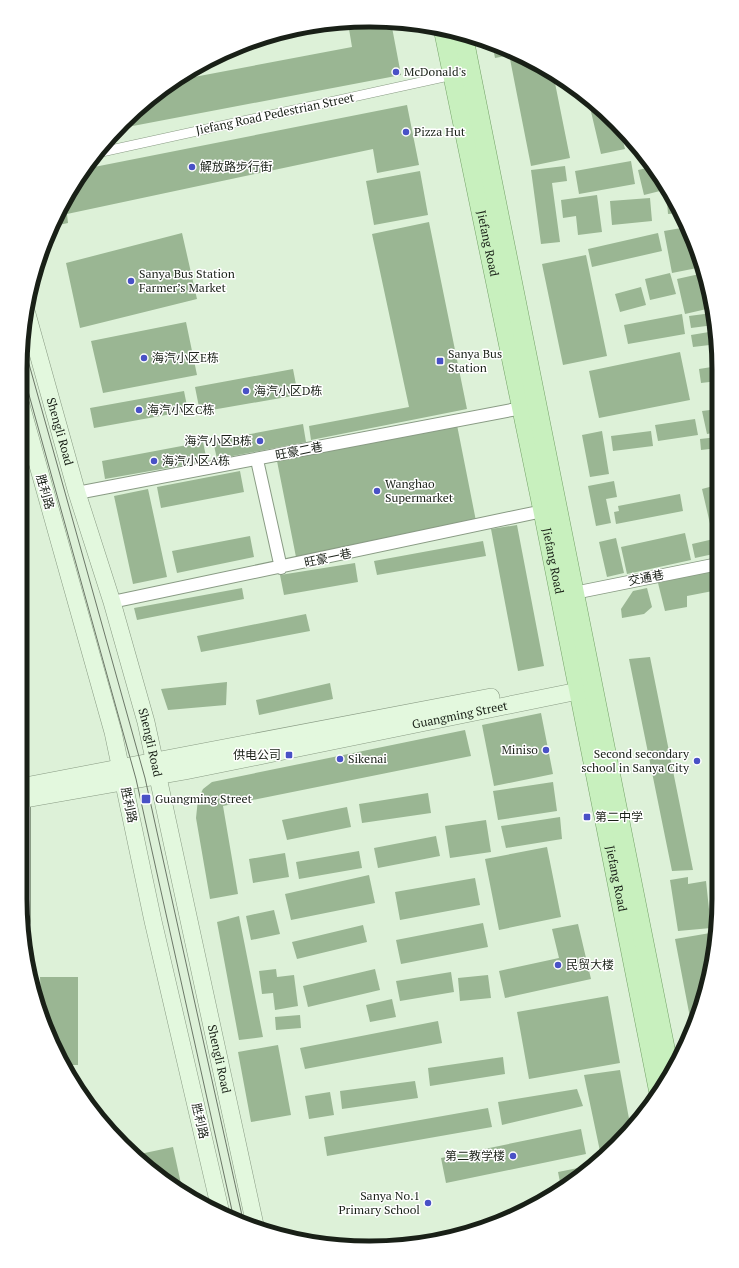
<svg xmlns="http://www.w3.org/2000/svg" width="739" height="1268" viewBox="0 0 739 1268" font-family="'PT Serif','Noto Sans SC',serif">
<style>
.building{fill:#9ab693}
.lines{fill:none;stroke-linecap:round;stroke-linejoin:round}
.pedestrian-casing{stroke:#899b84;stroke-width:10}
.minor-casing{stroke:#899b84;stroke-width:14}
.secondary-casing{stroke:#899b84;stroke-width:18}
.primary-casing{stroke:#73a167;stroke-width:20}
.pedestrian{stroke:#fff;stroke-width:9}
.minor{stroke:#fff;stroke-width:12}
.secondary{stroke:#e3f8de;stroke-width:17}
.primary{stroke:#c8f0be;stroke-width:19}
.tram{stroke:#6b7767;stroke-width:1}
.poi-dot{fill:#4951c6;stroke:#fff;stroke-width:1.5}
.labels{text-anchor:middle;stroke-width:3;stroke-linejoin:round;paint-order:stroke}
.poi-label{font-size:12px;fill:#192017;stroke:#fff;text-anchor:start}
.street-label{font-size:12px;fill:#192017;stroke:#fff}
.rim{fill:none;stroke:#192017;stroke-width:5}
</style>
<rect width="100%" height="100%" fill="#ddf1d8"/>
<!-- building -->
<path class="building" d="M 369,20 L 391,22 L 401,75 L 117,129 L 122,123 L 173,81 L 352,47 L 348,23 Z
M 492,43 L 503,47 L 516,54 L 495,58 Z
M 522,57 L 553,73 L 570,158 L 531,166 L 510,59 Z
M 588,99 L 619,126 L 625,149 L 601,154 Z
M 407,105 L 419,165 L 377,173 L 373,149 L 67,214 L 68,223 L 54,226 L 79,176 L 84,169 Z
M 631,161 L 635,184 L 579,194 L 575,171 Z
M 565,166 L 567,181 L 552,183 L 560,242 L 541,244 L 531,170 Z
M 651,167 L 668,189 L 644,195 L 638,170 Z
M 420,171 L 428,215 L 374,225 L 366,181 Z
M 597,195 L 602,232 L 578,235 L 576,216 L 563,218 L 561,200 Z
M 650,198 L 652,221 L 612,225 L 610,201 Z
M 674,200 L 680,213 L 668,214 L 667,201 Z
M 429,222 L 467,409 L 311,440 L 309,426 L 409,407 L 372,234 Z
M 687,227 L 701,257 L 702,267 L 672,273 L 664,231 Z
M 182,233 L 197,299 L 80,328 L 66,263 Z
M 658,233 L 662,251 L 592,267 L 588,249 Z
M 586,255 L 607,356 L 563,365 L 542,264 Z
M 670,273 L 676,294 L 650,300 L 645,279 Z
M 704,273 L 711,308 L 685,314 L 677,279 Z
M 641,287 L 646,305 L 620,312 L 615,294 Z
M 712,313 L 714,325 L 691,328 L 689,316 Z
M 682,314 L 685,334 L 628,344 L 624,325 Z
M 186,322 L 197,375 L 103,393 L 91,341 Z
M 715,331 L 718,344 L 693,347 L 691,335 Z
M 680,352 L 690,400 L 599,418 L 589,371 Z
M 718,366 L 718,381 L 701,383 L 699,369 Z
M 293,369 L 298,395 L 200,412 L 195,387 Z
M 184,391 L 188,411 L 94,428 L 90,408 Z
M 718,409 L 718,432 L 707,434 L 702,411 Z
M 695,419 L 698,435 L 658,441 L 655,425 Z
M 303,424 L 306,442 L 217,459 L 213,441 Z
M 457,425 L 476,521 L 296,557 L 277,461 Z
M 602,431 L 609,474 L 590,477 L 582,435 Z
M 651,431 L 653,446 L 613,451 L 611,436 Z
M 718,437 L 718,448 L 701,450 L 700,439 Z
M 203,442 L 207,461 L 105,479 L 102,461 Z
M 240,471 L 244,492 L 161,508 L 157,487 Z
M 614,481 L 617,497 L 606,499 L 611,523 L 596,526 L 588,486 Z
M 717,485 L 718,526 L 711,528 L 702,489 Z
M 148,489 L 167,577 L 133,584 L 114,496 Z
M 680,494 L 683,511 L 616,524 L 614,512 L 619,511 L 618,506 Z
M 517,525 L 544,666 L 518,671 L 491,529 Z
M 685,533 L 691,560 L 627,574 L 621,547 Z
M 250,536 L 254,557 L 177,573 L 172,551 Z
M 616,538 L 624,573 L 607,577 L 599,542 Z
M 718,538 L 718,553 L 695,558 L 692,544 Z
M 483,541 L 486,556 L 377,575 L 374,561 Z
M 355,563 L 358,582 L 284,595 L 280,575 Z
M 718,569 L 718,590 L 687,596 L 687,607 L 665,611 L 658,583 Z
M 242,588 L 244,599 L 137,620 L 134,608 Z
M 647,588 L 652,607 L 644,614 L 622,618 L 621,609 L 633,591 Z
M 306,614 L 310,631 L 201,652 L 197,636 Z
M 650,657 L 693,870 L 672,871 L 629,659 Z
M 227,682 L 226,705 L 168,710 L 161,689 Z
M 330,683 L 333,699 L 259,715 L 256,700 Z
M 541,713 L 553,774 L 494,786 L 482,725 Z
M 465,730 L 471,756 L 223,806 L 238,894 L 210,899 L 196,818 L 198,799 L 203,789 L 212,782 Z
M 553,782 L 557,811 L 498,820 L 493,791 Z
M 428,793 L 431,813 L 362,823 L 359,804 Z
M 347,807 L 351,827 L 287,840 L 282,820 Z
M 560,817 L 562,839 L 506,848 L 501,826 Z
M 486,820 L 491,852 L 450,858 L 445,826 Z
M 436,836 L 440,856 L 378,868 L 374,848 Z
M 547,847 L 561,917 L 499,930 L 485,859 Z
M 359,851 L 362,868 L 299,879 L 296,862 Z
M 285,853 L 289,877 L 253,883 L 249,859 Z
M 369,875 L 375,903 L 291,920 L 285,894 Z
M 688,877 L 688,884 L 706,881 L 711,928 L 678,931 L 670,880 Z
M 475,878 L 480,905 L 400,920 L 395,892 Z
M 274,910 L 280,934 L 251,940 L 246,916 Z
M 239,916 L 263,1037 L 239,1040 L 217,922 Z
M 483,923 L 488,947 L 401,964 L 396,940 Z
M 578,924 L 591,979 L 505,998 L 499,971 L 559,958 L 552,929 Z
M 363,925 L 367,942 L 297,959 L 292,942 Z
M 716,932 L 711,956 L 708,957 L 710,964 L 701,1011 L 692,1028 L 675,939 Z
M 276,969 L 277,977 L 294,975 L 298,1006 L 275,1010 L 273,993 L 262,994 L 259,971 Z
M 375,969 L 380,990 L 308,1007 L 303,986 Z
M 451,972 L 454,992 L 400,1001 L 396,981 Z
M 488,975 L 491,998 L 460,1001 L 458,978 Z
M 40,977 L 78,977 L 78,1065 L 67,1065 L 42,1016 Z
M 608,996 L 620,1063 L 529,1079 L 517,1012 Z
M 392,999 L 396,1017 L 370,1022 L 366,1005 Z
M 300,1015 L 301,1028 L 276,1030 L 275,1017 Z
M 438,1021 L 442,1043 L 305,1069 L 300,1048 Z
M 278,1045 L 291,1115 L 251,1122 L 238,1052 Z
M 503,1057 L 505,1074 L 430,1086 L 428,1068 Z
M 620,1070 L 630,1124 L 601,1156 L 584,1075 Z
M 415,1081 L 418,1098 L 342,1109 L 340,1091 Z
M 577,1089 L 583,1106 L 502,1125 L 498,1102 Z
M 330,1092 L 334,1115 L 309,1119 L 305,1096 Z
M 488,1108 L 492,1127 L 327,1156 L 324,1137 Z
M 581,1129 L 586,1154 L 446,1183 L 441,1158 Z
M 173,1147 L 183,1193 L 175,1189 L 141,1157 L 140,1154 Z
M 588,1166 L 589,1169 L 582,1176 L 561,1187 L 558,1172 Z"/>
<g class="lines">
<defs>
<path id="pedestrian" d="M 97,153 L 453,75"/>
<path id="minor" d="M 257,460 L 281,568
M 77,493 L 522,408
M 574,593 L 718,564
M 112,602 L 543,511
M 24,921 L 24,792"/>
<g id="secondary">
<path id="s1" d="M 27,314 L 77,493 L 112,602 L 146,722 L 255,1225"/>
<path d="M 21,405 L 113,732 L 153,921 L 220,1209"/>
<path d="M 20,787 L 491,697"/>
<path id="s2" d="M 20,800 L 185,771 L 593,688"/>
</g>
<g id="primary">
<path id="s3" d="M 443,28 L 543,511 L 659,1093"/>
<path d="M 463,34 L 670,1073"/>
</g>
</defs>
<!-- pedestrian casing -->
<use href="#pedestrian" class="pedestrian-casing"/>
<!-- minor casing -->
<use href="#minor" class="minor-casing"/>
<!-- secondary casing -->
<use href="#secondary" class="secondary-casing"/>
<!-- primary casing -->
<use href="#primary" class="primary-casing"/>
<!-- pedestrian -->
<use href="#pedestrian" class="pedestrian"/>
<!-- minor -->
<use href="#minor" class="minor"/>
<!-- secondary -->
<use href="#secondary" class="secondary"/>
<!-- primary -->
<use href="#primary" class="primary"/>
<!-- tram -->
<path class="tram" d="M 22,339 L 145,778 L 243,1220
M 21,366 L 136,779 L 233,1215"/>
</g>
<!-- markers -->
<g class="poi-dot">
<circle cx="396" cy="72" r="4"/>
<circle cx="406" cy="132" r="4"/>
<circle cx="192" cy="167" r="4"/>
<circle cx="131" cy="281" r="4"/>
<circle cx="144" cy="358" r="4"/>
<rect x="436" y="357" width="8" height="8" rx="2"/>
<circle cx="246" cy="391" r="4"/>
<circle cx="139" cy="410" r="4"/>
<circle cx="260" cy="441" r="4"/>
<circle cx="154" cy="461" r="4"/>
<circle cx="377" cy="491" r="4"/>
<circle cx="546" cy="750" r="4"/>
<rect x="285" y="751" width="8" height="8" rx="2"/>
<circle cx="340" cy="759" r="4"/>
<circle cx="697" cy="761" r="4"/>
<rect x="141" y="794" width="10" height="10" rx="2"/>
<rect x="583" y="813" width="8" height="8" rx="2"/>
<circle cx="558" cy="965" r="4"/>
<circle cx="513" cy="1156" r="4"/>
<circle cx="428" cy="1203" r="4"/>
</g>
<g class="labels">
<!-- poi labels -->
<g class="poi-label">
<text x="404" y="76">McDonald's</text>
<text x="414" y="136">Pizza Hut</text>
<text x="200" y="171">解放路步行街</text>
<text x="139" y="278">Sanya Bus Station<tspan x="139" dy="14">Farmer’s Market</tspan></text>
<text x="448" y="358">Sanya Bus<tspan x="448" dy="14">Station</tspan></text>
<text x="152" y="362">海汽小区E栋</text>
<text x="254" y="395">海汽小区D栋</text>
<text x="147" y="414">海汽小区C栋</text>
<text x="252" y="445" text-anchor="end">海汽小区B栋</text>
<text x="162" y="465">海汽小区A栋</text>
<text x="385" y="488">Wanghao<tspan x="385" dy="14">Supermarket</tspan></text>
<text x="538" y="754" text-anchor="end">Miniso</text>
<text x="689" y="758" text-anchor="end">Second secondary<tspan x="689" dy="14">school in Sanya City</tspan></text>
<text x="281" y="759" text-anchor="end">供电公司</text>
<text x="348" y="763">Sikenai</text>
<text x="155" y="803">Guangming Street</text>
<text x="595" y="821">第二中学</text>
<text x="566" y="969">民贸大楼</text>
<text x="505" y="1160" text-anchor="end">第二教学楼</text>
<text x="420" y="1200" text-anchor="end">Sanya No.1<tspan x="420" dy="14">Primary School</tspan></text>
</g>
<!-- street labels -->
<g class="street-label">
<text transform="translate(275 114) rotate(-12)" y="4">Jiefang Road Pedestrian Street</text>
<text dy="4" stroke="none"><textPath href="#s3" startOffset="220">Jiefang Road</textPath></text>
<text dy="4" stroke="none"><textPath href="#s1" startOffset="122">Shengli Road</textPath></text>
<text transform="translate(299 451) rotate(-11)" y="4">旺豪二巷</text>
<text transform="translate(45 492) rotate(74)" y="4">胜利路</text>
<text transform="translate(328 558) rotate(-12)" y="4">旺豪一巷</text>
<text dy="4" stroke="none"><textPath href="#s3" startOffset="544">Jiefang Road</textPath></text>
<text transform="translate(646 578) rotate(-11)" y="4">交通巷</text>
<text dy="4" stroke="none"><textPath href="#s2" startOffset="448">Guangming Street</textPath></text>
<text dy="4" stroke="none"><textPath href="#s1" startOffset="446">Shengli Road</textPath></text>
<text transform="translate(129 805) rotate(78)" y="4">胜利路</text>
<text dy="4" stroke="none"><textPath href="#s3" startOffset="868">Jiefang Road</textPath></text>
<text dy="4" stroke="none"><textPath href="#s1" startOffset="770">Shengli Road</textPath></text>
<text transform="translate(200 1121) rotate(77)" y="4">胜利路</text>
</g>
</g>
<!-- crop -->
<path d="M0 0H739V1268H0ZM369 27H370A342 342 0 0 1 712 369V899A342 342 0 0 1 370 1241H369A342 342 0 0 1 27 899V369A342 342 0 0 1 369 27Z" fill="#fff" fill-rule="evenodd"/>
<path class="rim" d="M369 27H370A342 342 0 0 1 712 369V899A342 342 0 0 1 370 1241H369A342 342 0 0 1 27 899V369A342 342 0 0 1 369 27Z"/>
</svg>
